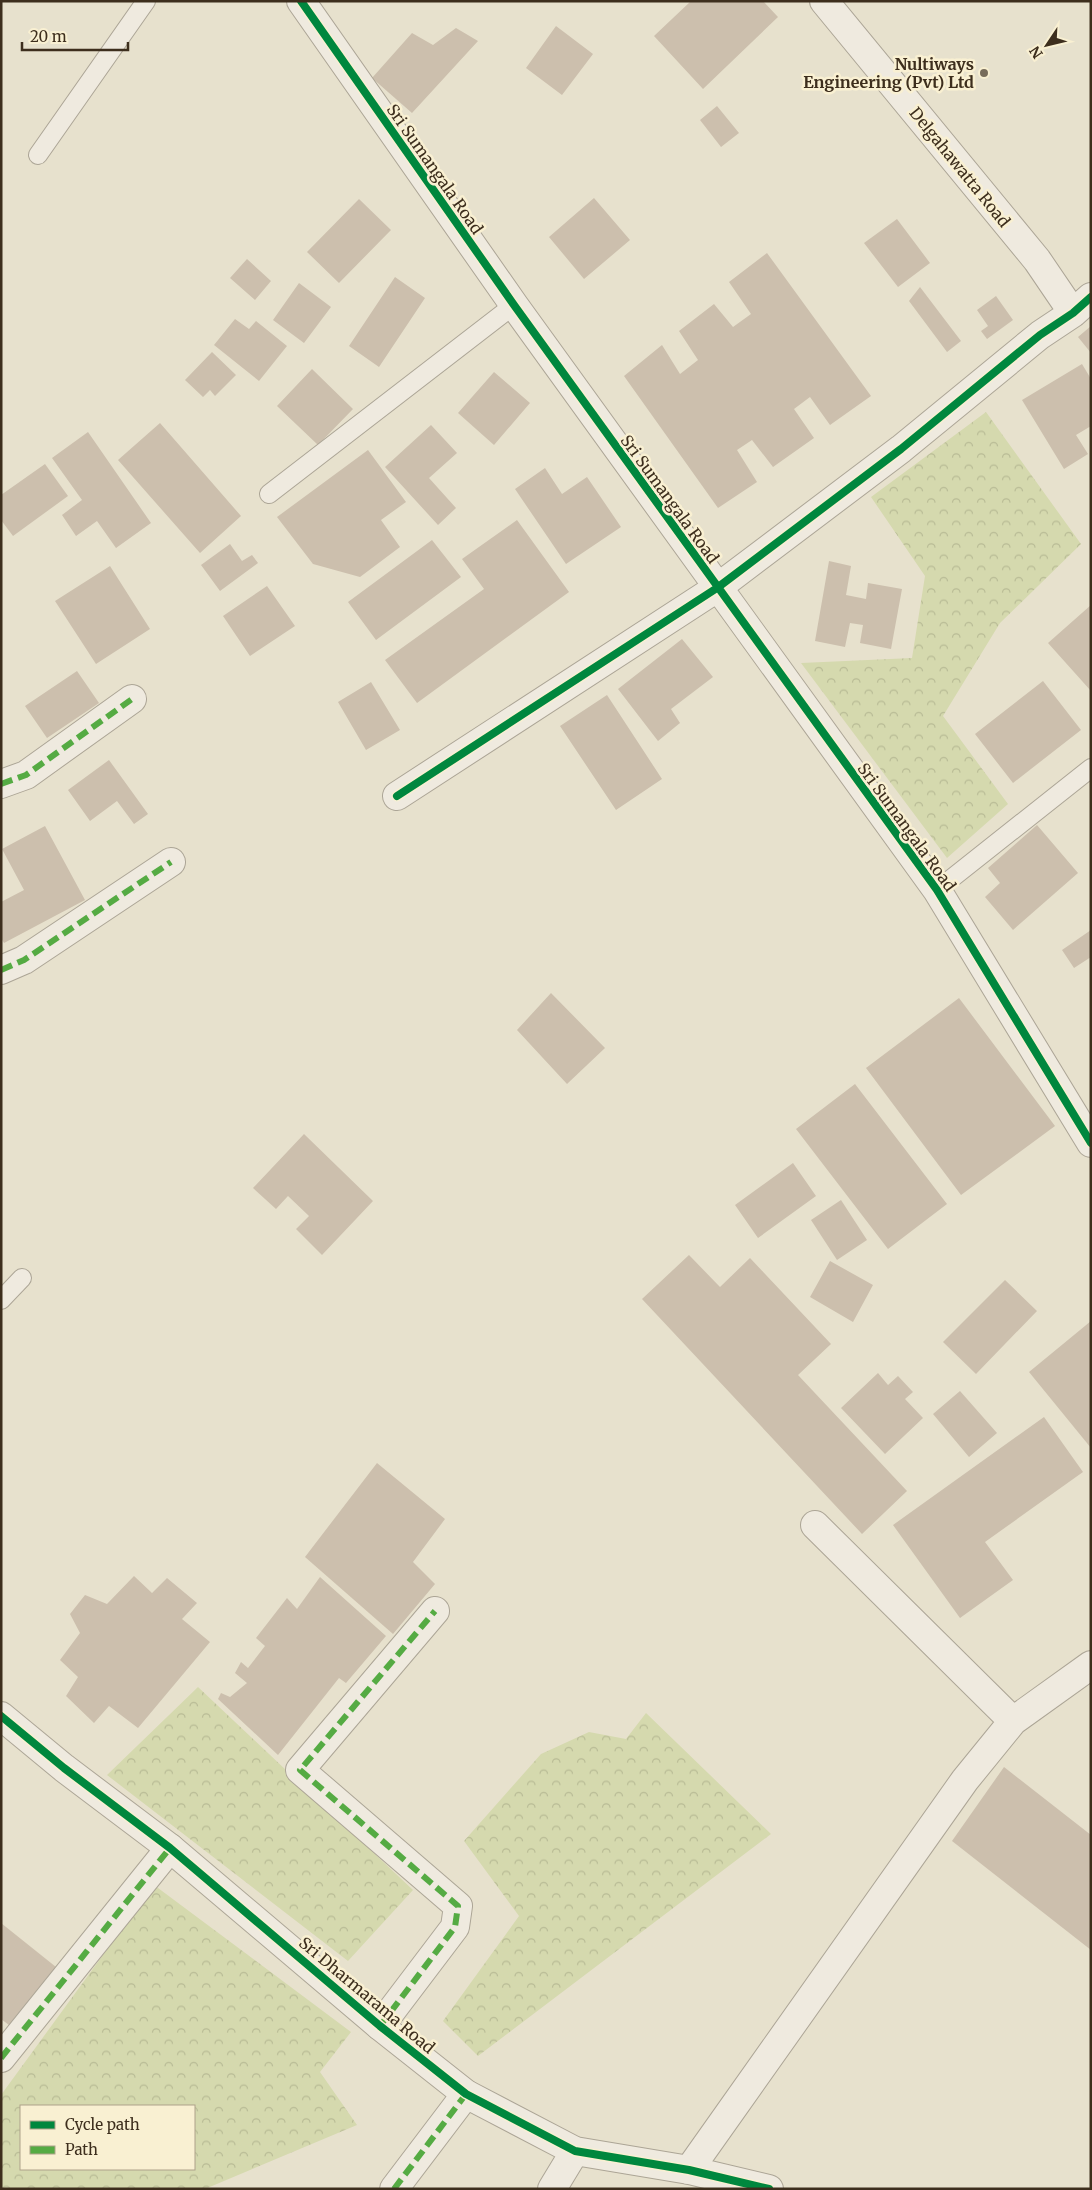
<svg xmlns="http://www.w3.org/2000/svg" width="1092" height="2190" viewBox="0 0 1092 2190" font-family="Merriweather,serif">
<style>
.park{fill:url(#park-crowns);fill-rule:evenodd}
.building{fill:#ccbfad}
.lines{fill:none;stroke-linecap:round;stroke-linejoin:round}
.service-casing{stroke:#aca596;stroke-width:20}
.minor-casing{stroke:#aca596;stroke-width:30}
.tertiary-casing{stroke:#aca596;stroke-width:30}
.service{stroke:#efeadf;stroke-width:18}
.minor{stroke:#efeadf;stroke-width:28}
.tertiary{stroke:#efeadf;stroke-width:28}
.quiet{stroke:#55ab43;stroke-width:6;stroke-dasharray:12 6;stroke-linecap:butt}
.cycleway-casing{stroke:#f9f0d2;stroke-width:11}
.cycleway{stroke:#00873e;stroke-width:8}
.poi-dot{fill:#786d5b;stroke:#f9f0d2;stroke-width:2}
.labels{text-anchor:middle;stroke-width:5;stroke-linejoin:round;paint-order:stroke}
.poi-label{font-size:16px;font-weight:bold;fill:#3d2e1d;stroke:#f9f0d2;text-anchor:end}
.street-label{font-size:16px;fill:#3d2e1d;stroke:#f9f0d2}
</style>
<defs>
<pattern id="park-crowns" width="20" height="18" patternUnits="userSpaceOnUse" patternTransform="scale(1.25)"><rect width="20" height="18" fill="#d5d9ae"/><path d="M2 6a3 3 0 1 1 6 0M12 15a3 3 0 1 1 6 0" fill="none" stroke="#b8bb95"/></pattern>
</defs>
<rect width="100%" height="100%" fill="#e7e1cd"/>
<!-- park -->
<path class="park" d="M 986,412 L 1081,544 L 1000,623 L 943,716 L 1008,804 L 947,858 L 801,663 L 912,658 L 925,576 L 871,497 Z
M 198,1687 L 413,1890 L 348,1961 L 107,1775 Z
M 646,1713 L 771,1834 L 478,2056 L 443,2021 L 519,1916 L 464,1841 L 541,1754 L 589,1732 L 626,1739 Z
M 154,1885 L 351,2032 L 320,2072 L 357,2125 L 205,2189 L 1,2189 L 1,2095 ZM 21,2106 L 194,2106 L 194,2169 L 21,2169 Z"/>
<!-- building -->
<path class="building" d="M 691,1 L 763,1 L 778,17 L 703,89 L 654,36 Z
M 556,26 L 593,54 L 562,95 L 526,68 Z
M 456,28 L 478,41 L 412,113 L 372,78 L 412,33 L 433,45 Z
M 717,106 L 739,133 L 721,147 L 700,120 Z
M 594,198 L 630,240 L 584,279 L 549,237 Z
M 359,199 L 391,230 L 339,283 L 307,252 Z
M 897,219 L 930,263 L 898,287 L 864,243 Z
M 767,253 L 871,396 L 830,425 L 810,397 L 794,409 L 814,438 L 773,467 L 752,440 L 737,450 L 757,482 L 718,508 L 624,376 L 662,345 L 680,374 L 698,360 L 679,331 L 714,304 L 733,327 L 751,314 L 729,282 Z
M 247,259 L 271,281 L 255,300 L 230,278 Z
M 395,277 L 425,298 L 379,367 L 349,346 Z
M 299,283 L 331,307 L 304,343 L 273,320 Z
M 920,287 L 961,341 L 947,352 L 909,301 Z
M 996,296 L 1013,320 L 987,339 L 981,331 L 988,326 L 977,310 Z
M 235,319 L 249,329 L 256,321 L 287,346 L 259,381 L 214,345 Z
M 1091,326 L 1091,353 L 1078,337 Z
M 212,352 L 236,375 L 215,396 L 210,390 L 203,397 L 185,380 Z
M 1082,364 L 1091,379 L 1091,426 L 1076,435 L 1088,454 L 1064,469 L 1022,400 Z
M 312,369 L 353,409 L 318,445 L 277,406 Z
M 494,372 L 530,403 L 494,445 L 458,413 Z
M 160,423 L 241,516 L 200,553 L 118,460 Z
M 431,425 L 457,453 L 429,478 L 456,508 L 438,525 L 385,467 Z
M 88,432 L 151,523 L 116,548 L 97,521 L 76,536 L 62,515 L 82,500 L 52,458 Z
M 368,450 L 406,502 L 381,520 L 400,547 L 360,577 L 313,564 L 277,517 Z
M 45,464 L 68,496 L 13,536 L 1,520 L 1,495 Z
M 545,468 L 562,494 L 587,477 L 621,527 L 566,564 L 515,489 Z
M 517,520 L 569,592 L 417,703 L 385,660 L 484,589 L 462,559 Z
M 432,540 L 461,577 L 376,640 L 348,602 Z
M 230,544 L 242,561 L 252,555 L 258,563 L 220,591 L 201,565 Z
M 829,561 L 851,566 L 846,595 L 866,599 L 868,583 L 902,589 L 891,649 L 860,643 L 863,625 L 850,623 L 845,647 L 815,641 Z
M 110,566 L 150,629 L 96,664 L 55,601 Z
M 267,586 L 295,626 L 250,656 L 223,616 Z
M 1091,605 L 1091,691 L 1048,643 Z
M 682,639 L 713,677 L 671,709 L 680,723 L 658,741 L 618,689 Z
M 77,671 L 99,703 L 47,738 L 25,706 Z
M 1043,681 L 1081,730 L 1013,783 L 975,734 Z
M 371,682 L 400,730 L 366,750 L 338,702 Z
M 607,695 L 662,779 L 616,810 L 560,726 Z
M 109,760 L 148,814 L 134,824 L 117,801 L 90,821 L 68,790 Z
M 1037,825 L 1078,873 L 1013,930 L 985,897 L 1000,883 L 988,868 Z
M 45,826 L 85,900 L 4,943 L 1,938 L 1,902 L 24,890 L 2,849 Z
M 1091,930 L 1091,957 L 1074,968 L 1062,950 Z
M 551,993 L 605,1048 L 567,1084 L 517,1030 Z
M 959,998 L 1055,1126 L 961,1195 L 866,1068 Z
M 855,1084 L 947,1204 L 888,1249 L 796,1129 Z
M 304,1134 L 373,1201 L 322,1255 L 296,1229 L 309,1216 L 288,1196 L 276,1209 L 253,1188 Z
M 793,1163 L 816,1196 L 758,1238 L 735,1205 Z
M 841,1200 L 867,1240 L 837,1260 L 811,1220 Z
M 689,1255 L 720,1287 L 750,1258 L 831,1344 L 798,1375 L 907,1491 L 862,1534 L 642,1299 Z
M 830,1261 L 873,1285 L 853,1322 L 810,1297 Z
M 1005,1280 L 1037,1311 L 976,1374 L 943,1342 Z
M 1091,1321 L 1091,1448 L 1029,1372 Z
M 878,1373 L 888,1385 L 898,1376 L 913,1392 L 905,1399 L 923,1418 L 885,1454 L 841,1408 Z
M 960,1391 L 997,1433 L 969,1457 L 933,1414 Z
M 1044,1417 L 1083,1472 L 985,1542 L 1013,1580 L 960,1618 L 893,1525 Z
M 377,1463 L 445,1519 L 413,1562 L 435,1584 L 393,1634 L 305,1557 Z
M 134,1576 L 152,1593 L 167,1578 L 197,1603 L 182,1619 L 210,1642 L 138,1728 L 109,1706 L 94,1723 L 66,1696 L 78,1677 L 60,1660 L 80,1633 L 70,1614 L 85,1595 L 107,1604 Z
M 320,1577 L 386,1636 L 346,1683 L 339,1678 L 278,1755 L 218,1699 L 221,1693 L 230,1697 L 247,1683 L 235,1673 L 241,1662 L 248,1668 L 265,1646 L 256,1638 L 287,1598 L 297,1609 Z
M 1004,1767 L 1091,1835 L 1091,1950 L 952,1841 Z
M 1,1923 L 56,1967 L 9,2025 L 1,2019 Z"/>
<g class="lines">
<defs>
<path id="service" d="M 38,155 L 146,1
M 269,494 L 514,305
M 937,890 L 1091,768
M 1,1300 L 22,1278"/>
<path id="minor" d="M 301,1 L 514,305 L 937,890 L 1091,1143
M 824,1 L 1037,260 L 1073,313
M 1,784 L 26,775 L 132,699
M 397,796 L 717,588 L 901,449 L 1040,335 L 1073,313 L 1091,297
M 1,970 L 24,960 L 171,862
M 815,1525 L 1013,1721
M 380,2026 L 455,1927 L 458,1906 L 300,1770 L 435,1611
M 1,2058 L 170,1848
M 689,2170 L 965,1780 L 1013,1721 L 1091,1665
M 394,2189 L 466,2094
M 552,2189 L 575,2151"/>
<path id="tertiary" d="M 1,1716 L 64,1768 L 170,1848 L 380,2026 L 466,2094 L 575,2151 L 689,2170 L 769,2189"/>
</defs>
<!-- service casing -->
<use href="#service" class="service-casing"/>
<!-- minor casing -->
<use href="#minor" class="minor-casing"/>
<!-- tertiary casing -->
<use href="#tertiary" class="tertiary-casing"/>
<!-- service -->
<use href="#service" class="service"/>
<!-- minor -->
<use href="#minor" class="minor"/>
<!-- tertiary -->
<use href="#tertiary" class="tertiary"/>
<!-- quiet -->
<path class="quiet" d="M 1,784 L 26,775 L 132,699
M 1,970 L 24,960 L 171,862
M 380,2026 L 455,1927 L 458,1906 L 300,1770 L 435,1611
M 1,2058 L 170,1848
M 394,2189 L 466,2094"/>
<defs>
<path id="cycleway" d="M 301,1 L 514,305 L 937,890 L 1091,1143
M 397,796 L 717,588 L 901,449 L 1040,335 L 1073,313 L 1091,297
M 1,1716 L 64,1768 L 170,1848 L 380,2026 L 466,2094 L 575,2151 L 689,2170 L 769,2189"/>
</defs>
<!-- cycleway casing -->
<use href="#cycleway" class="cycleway-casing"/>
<!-- cycleway -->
<use href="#cycleway" class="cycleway"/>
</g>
<!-- markers -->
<circle class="poi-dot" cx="984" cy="73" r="5"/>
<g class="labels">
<!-- poi labels -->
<g class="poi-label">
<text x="974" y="70">Nultiways<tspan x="974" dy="18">Engineering (Pvt) Ltd</tspan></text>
</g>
<!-- street labels -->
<g class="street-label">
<text transform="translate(960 167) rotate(51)" y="6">Delgahawatta Road</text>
<text transform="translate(435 169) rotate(55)" y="6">Sri Sumangala Road</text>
<text transform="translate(670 499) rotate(54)" y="6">Sri Sumangala Road</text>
<text transform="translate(907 827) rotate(54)" y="6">Sri Sumangala Road</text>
<text transform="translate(367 1995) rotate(40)" y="6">Sri Dharmarama Road</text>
</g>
</g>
<!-- border -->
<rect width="1092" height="2190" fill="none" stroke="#3d2e1d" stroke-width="5"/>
<!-- legend -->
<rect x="20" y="2105" width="175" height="65" fill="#f9f0d2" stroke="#aea28a"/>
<rect x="30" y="2121" width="25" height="8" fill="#00873e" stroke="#aea28a"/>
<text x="65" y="2130" font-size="15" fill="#3d2e1d">Cycle path</text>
<rect x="30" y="2146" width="25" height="8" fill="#55ab43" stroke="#aea28a"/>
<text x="65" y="2155" font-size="15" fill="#3d2e1d">Path</text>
<!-- north arrow -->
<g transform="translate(1047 45) rotate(235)" stroke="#f9f0d2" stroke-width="4" paint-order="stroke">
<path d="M0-4L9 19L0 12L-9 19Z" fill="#3d2e1d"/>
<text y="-8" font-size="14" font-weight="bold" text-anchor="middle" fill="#3d2e1d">N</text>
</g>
<!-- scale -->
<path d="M22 42v8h106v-8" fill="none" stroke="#3d2e1d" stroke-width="2.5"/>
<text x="30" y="42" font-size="15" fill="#3d2e1d" stroke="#f9f0d2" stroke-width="4" paint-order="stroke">20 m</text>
</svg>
